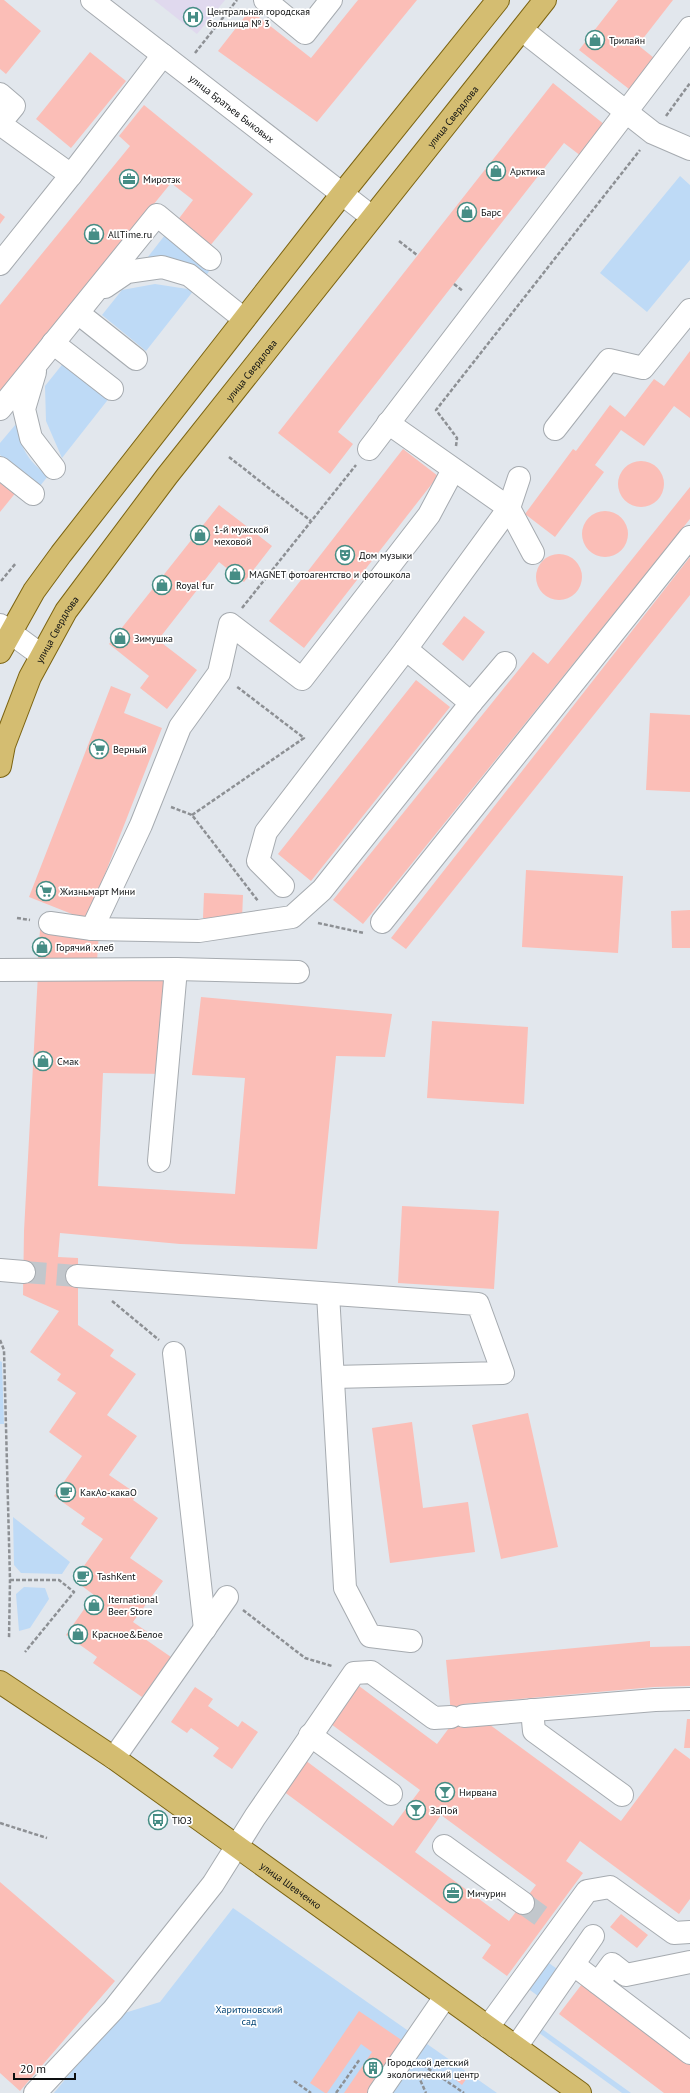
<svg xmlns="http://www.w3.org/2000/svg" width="690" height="2093" viewBox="0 0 690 2093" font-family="'PT Sans',sans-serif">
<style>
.medical{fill:#e0d9ee}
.green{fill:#bedaf6}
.building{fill:#fbbeb7;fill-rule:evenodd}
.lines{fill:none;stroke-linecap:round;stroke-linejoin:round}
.minor-tunnel{stroke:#c2c7cc;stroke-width:22;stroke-dasharray:22 11;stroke-linecap:butt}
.minor-casing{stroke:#a6abb0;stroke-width:24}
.major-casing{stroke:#7c6412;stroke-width:24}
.path{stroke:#8d9094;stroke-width:2.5;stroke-dasharray:4 2;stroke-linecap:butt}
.minor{stroke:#fff;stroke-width:22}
.major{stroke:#d4bd71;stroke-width:22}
.labels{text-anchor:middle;stroke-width:3.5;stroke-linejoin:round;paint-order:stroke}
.poi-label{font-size:10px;fill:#0d0f10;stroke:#fff;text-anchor:start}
.street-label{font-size:10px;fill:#0d0f10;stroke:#fff}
.park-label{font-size:10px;fill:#024374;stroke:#fff}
</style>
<rect width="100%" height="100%" fill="#e2e7ed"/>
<!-- medical -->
<path class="medical" d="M 154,0 L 225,0 L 197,34 Z"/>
<!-- green -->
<path class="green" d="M 680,176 L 690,185 L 690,260 L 647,312 L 600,273 Z
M 165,235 L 210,270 L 205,277 L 144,262 Z
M 155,284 L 194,290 L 146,351 L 102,315 L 122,290 Z
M 65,361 L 110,397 L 62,458 L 46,421 L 45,386 Z
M 16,424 C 22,449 26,459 48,476 L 40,486 L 0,455 L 0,443 Z
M 0,1361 L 2,1362 L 4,1424 L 0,1424 Z
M 13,1517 L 70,1562 L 62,1574 L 21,1573 L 14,1565 Z
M 24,1587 L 45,1588 L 49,1599 L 30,1628 L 19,1631 L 16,1594 Z
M 233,1908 L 497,2093 L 54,2093 L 118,2015 L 160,2002 Z
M 546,1961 L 560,1971 L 541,1998 L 527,1988 Z
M 538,2026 L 631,2093 L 622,2093 L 535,2030 Z"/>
<!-- building -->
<path class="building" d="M 0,0 L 4,0 L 41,31 L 6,74 L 0,69 Z
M 358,0 L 417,0 L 317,122 L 218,51 L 250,10 L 311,58 Z
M 618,0 L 673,0 L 638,45 L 654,58 L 629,89 L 579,50 Z
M 90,52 L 126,81 L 71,148 L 36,119 Z
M 553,83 L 605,125 L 581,156 L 564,143 L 338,432 L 353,444 L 330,474 L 278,433 Z
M 144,105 L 253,194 L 209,247 L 177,221 L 193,200 L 171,183 L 0,393 L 0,305 L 130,146 L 119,136 Z
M 0,213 L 5,217 L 0,224 Z
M 690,351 L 690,418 L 674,406 L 644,446 L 621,430 L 595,465 L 604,472 L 555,537 L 525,514 L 573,449 L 576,451 L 610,405 L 625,417 L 654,379 L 664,386 Z
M 403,449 L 438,476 L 304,648 L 269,621 Z
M618 484a23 23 0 1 1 46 0a23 23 0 1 1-46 0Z
M 0,477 L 17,491 L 0,512 Z
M 690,487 L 690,519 L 363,924 L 333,900 L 533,652 L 548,664 Z
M 219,505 L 272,546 L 244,582 L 219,562 L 158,640 L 197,670 L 167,709 L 140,688 L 149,676 L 109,644 Z
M582 534a23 23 0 1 1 46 0a23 23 0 1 1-46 0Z
M536 577a23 23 0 1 1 46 0a23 23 0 1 1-46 0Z
M 690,557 L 690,595 L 406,949 L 391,938 Z
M 464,616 L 485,632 L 463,661 L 442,644 Z
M 416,680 L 450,707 L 311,881 L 278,854 Z
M 111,686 L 131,694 L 124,713 L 162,728 L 87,920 L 29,897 Z
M 650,713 L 690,715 L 690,792 L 646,790 Z
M 526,870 L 623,876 L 618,953 L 522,947 Z
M 204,893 L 243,895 L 242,919 L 203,918 Z
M 690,910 L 690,948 L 672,948 L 671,911 Z
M 40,930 L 99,933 L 97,961 L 38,959 Z
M 38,974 L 170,980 L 164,1074 L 103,1073 L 98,1186 L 235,1194 L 245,1078 L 192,1075 L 201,997 L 392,1014 L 385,1057 L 336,1056 L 317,1249 L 180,1244 L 60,1233 L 58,1257 L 78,1258 L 78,1325 L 114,1350 L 110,1356 L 136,1374 L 107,1415 L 137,1436 L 109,1475 L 137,1494 L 133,1500 L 158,1518 L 130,1558 L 163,1581 L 133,1622 L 149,1633 L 145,1639 L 171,1657 L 142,1697 L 93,1663 L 97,1657 L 66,1635 L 94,1595 L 74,1580 L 103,1539 L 81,1524 L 85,1518 L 54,1496 L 82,1456 L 49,1432 L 76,1393 L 57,1380 L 61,1374 L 30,1352 L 59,1311 L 23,1295 L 24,1231 Z
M 432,1021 L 528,1027 L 524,1104 L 427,1098 Z
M 402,1206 L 499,1211 L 494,1289 L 398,1283 Z
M 528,1413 L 558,1547 L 501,1559 L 472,1425 Z
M 412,1422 L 423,1508 L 468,1502 L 475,1552 L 390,1563 L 372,1428 Z
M 650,1641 L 650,1647 L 690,1646 L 690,1686 L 654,1687 L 463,1704 L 464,1720 L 482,1719 L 621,1821 L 675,1748 L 690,1759 L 690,1899 L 679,1914 L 580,1841 L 566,1861 L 583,1873 L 507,1976 L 482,1958 L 491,1945 L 283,1791 L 305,1760 L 393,1826 L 420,1790 L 331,1724 L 359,1686 L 437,1744 L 452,1724 L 446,1660 ZM 441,1815 L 536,1885 L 509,1921 L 415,1852 Z
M 195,1687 L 213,1699 L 208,1706 L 238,1727 L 242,1721 L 258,1732 L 232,1769 L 213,1756 L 219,1748 L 191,1728 L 187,1733 L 171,1722 Z
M 687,1719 L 690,1719 L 690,1748 L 684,1748 Z
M 0,1882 L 115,1981 L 20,2091 L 0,2073 Z
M 621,1914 L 648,1935 L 637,1948 L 610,1927 Z
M 582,1984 L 690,2065 L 690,2093 L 664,2093 L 559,2014 Z
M 359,2011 L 403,2041 L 368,2093 L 344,2093 L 372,2052 L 361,2044 L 327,2093 L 325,2093 L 310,2083 Z
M 461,2074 L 467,2078 L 462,2085 L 456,2080 Z"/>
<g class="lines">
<!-- minor-tunnel -->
<path class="minor-tunnel" d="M 24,1272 L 77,1276
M 523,1903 L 548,1921"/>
<defs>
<g id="minor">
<path id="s1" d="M 92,0 L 372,217"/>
<path d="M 265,0 L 305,33 L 331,0"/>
<path d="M 522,30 L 653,133 L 690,149"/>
<path d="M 0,94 L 14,106 L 0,123"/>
<path d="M 0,124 L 71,175"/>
<path d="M 0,264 L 71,175 L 163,55"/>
<path d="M 105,287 L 127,272 L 162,267 L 189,275 L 244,319"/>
<path d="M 78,313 L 136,359"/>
<path d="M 53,343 L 112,389"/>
<path d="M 35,372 L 24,409 L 31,438 L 54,468"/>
<path d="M 0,409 L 157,215 L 210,259"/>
<path d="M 388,423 L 509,508 L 533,553"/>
<path d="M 555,429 L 609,360 L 643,368 L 690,310"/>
<path d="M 369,449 L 690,28"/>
<path d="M 0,468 L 33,494"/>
<path d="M 0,625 L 41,655"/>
<path d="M 406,649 L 471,703"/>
<path d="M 283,886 L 258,861 L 266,832 L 406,649 L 509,508 L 519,478"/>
<path d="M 382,922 L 690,537"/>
<path d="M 50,923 L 92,929 L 199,931 L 292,917 L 322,890 L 471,703 L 505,663"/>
<path d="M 92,929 L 141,825 L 180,727 L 219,673 L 230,624 L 302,679 L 429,515 L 453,470"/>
<path d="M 0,970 L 176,969 L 298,972"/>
<path d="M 159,1161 L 176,969"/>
<path d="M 0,1270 L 24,1272"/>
<path d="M 77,1276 L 478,1304 L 503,1373 L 333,1377"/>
<path d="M 328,1294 L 345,1588 L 370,1636 L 411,1641"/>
<path d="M 174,1353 L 205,1629"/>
<path d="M 532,1710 L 534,1731 L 622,1795"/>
<path d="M 464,1716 L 655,1700 L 690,1699"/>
<path d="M 310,1735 L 391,1794"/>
<path d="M 114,1758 L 227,1597"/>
<path d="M 444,1846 L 523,1903"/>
<path d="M 574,1965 L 690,2053"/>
<path d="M 598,1983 L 612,1964 L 626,1975 L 690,1962"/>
<path d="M 488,2027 L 587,1891 L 610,1887 L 674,1933 L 690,1932"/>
<path d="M 516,2047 L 593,1936"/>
<path d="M 35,2093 L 113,2010 L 213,1884 L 255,1817 L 354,1673 L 371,1672 L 434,1718 L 451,1717"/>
<path d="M 379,2093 L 445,1997"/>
</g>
<g id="major">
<path d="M 0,652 L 34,591 L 61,554 L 342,194 L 498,0"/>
<path id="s2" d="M 0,766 L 4,745 L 30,677 L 66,611 L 167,476 L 545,0"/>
<path id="s3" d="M 0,1682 L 114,1758 L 580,2093"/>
</g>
</defs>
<!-- minor casing -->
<use href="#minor" class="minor-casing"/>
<!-- major casing -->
<use href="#major" class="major-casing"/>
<!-- path -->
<path class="path" d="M 195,53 L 237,0
M 666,116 L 690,83
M 399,241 L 417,255
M 454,284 L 463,291
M 456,446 L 457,438 L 436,410 L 640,150
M 229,457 L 311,521
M 1,581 L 16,563
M 242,608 L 356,465
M 171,807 L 192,815 L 258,901
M 192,815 L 304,738 L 236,686
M 17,918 L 30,920
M 318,923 L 364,933
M 112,1301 L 159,1340
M 0,1340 L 4,1350 L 10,1580 L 9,1639
M 10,1580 L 59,1580 L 74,1592 L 25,1652
M 243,1610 L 305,1658 L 332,1666
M 0,1823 L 47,1838
M 423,2065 L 464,2093
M 418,2075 L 426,2093
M 294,2081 L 311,2093
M 336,2093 L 360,2059"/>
<!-- minor -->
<use href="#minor" class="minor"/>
<!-- major -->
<use href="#major" class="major"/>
</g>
<!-- icons -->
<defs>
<symbol id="hospital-ring" viewBox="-11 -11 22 22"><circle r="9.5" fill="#fff" stroke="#468d85" stroke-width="1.5"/><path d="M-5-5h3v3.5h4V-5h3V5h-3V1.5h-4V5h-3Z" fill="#468d85"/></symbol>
<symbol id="shop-ring" viewBox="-11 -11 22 22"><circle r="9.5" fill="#fff" stroke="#468d85" stroke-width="1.5"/><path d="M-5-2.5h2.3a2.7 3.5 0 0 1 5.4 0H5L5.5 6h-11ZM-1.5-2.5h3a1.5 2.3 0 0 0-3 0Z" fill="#468d85"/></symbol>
<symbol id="office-ring" viewBox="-11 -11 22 22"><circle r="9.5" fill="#fff" stroke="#468d85" stroke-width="1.5"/><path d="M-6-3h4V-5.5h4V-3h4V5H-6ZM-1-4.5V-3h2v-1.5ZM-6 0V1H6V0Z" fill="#468d85"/></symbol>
<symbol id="theatre-ring" viewBox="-11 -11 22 22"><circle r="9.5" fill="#fff" stroke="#468d85" stroke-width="1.5"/><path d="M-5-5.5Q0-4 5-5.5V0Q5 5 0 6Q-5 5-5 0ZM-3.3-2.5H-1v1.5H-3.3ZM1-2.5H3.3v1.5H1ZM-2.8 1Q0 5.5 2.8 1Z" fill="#468d85"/></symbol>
<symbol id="supermarket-ring" viewBox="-11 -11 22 22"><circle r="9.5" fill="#fff" stroke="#468d85" stroke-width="1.5"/><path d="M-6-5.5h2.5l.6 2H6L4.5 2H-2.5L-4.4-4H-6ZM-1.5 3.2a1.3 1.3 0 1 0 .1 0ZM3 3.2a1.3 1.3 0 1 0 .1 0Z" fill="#468d85"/></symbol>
<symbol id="cafe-ring" viewBox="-11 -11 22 22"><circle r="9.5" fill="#fff" stroke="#468d85" stroke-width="1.5"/><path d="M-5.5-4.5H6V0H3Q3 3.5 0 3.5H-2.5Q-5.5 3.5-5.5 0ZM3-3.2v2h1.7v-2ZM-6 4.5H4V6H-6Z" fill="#468d85"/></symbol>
<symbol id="bar-ring" viewBox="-11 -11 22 22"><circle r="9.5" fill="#fff" stroke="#468d85" stroke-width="1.5"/><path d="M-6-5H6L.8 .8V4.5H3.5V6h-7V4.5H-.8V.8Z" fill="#468d85"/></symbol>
<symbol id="bus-ring" viewBox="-11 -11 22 22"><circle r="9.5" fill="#fff" stroke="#468d85" stroke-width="1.5"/><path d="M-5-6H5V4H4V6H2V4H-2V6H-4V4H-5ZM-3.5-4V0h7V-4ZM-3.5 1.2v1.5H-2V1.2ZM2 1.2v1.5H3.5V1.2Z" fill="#468d85"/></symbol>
<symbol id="building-ring" viewBox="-11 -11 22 22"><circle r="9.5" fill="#fff" stroke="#468d85" stroke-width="1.5"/><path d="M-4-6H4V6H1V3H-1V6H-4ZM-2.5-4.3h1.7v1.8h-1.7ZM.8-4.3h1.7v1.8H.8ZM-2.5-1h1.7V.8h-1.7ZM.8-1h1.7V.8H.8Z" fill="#468d85"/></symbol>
</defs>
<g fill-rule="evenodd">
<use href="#hospital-ring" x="182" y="6" width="22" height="22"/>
<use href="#shop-ring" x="584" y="29" width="22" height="22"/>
<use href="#shop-ring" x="485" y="160" width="22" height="22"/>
<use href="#office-ring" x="118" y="168" width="22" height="22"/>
<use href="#shop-ring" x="456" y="201" width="22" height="22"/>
<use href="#shop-ring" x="83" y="223" width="22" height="22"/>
<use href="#shop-ring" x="189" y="524" width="22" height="22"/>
<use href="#theatre-ring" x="334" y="544" width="22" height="22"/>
<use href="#shop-ring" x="224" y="563" width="22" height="22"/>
<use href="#shop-ring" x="151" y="574" width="22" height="22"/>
<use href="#shop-ring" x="109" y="627" width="22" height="22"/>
<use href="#supermarket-ring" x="88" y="738" width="22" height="22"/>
<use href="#supermarket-ring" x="35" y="880" width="22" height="22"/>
<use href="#shop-ring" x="31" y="936" width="22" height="22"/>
<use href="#shop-ring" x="32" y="1050" width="22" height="22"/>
<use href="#cafe-ring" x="55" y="1481" width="22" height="22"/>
<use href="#cafe-ring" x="72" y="1565" width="22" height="22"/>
<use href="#shop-ring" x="83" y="1594" width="22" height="22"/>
<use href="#shop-ring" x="67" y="1623" width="22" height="22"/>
<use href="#bar-ring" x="434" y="1781" width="22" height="22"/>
<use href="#bar-ring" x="405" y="1799" width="22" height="22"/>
<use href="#bus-ring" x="147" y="1809" width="22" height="22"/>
<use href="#office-ring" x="442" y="1882" width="22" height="22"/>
<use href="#building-ring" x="362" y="2057" width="22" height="22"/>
</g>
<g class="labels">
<!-- poi labels -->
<g class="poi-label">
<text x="207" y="15">Центральная городская<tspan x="207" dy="12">больница № 3</tspan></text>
<text x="609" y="44">Трилайн</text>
<text x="510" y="175">Арктика</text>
<text x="143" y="183">Миротэк</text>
<text x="481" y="216">Барс</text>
<text x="108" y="238">AllTime.ru</text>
<text x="214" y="533">1-й мужской<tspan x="214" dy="12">меховой</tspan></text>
<text x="359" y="559">Дом музыки</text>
<text x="249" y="578">MAGNET фотоагентство и фотошкола</text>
<text x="176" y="589">Royal fur</text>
<text x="134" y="642">Зимушка</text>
<text x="113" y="753">Верный</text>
<text x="60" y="895">Жизньмарт Мини</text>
<text x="56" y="951">Горячий хлеб</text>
<text x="57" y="1065">Смак</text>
<text x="80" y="1496">КакАо-какаО</text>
<text x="97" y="1580">TashKent</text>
<text x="108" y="1603">Iternational<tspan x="108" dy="12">Beer Store</tspan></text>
<text x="92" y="1638">Красное&amp;Белое</text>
<text x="459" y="1796">Нирвана</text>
<text x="430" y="1814">ЗаПой</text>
<text x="172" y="1824">ТЮЗ</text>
<text x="467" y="1897">Мичурин</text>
<text x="387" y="2066">Городской детский<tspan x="387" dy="12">экологический центр</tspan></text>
</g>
<!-- street labels -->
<g class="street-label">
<text dy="4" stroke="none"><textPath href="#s1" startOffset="177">улица Братьев Быковых</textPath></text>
<text dy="4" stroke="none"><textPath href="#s2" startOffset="797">улица Свердлова</textPath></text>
<text dy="4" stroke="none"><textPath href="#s2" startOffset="473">улица Свердлова</textPath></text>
<text dy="4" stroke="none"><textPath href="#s2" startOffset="149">улица Свердлова</textPath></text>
<text dy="4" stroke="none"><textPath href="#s3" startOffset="355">улица Шевченко</textPath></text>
</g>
<!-- park labels -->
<g class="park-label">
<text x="249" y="2013">Харитоновский<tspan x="249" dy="12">сад</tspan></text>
</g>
</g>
<!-- scale -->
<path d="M14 2073v6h61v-6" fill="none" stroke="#0d0f10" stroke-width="2"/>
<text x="20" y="2073" font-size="12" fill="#0d0f10" stroke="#ffffff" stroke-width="3" paint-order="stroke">20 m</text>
</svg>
